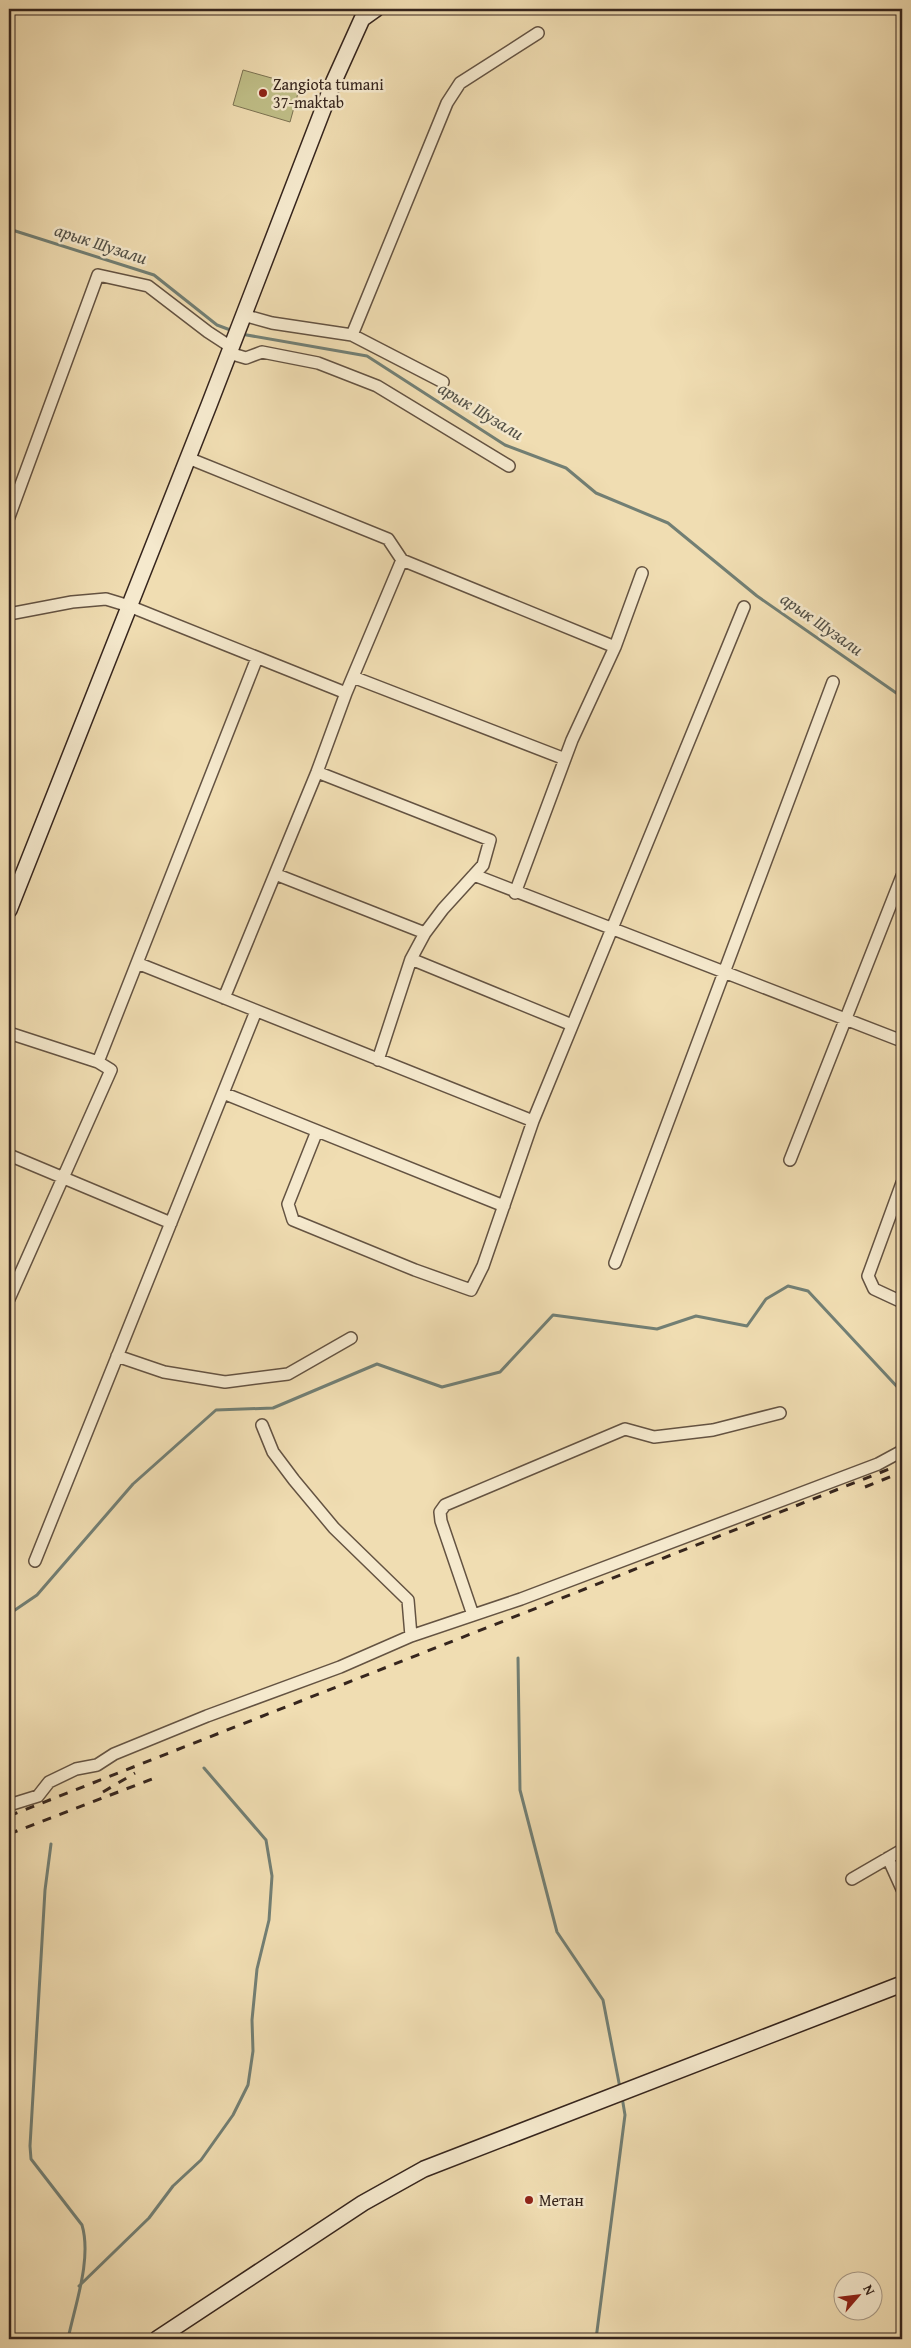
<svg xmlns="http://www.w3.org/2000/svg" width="911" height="2348" viewBox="0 0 911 2348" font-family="'Gentium Book Plus',serif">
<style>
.pitch{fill:#c0bf88;stroke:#7b7252}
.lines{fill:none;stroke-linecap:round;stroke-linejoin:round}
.stream{stroke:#727f74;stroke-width:3}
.street-casing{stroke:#645342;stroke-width:14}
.secondary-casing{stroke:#36251d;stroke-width:18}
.street{stroke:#f5e9cd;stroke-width:11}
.secondary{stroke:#f5e9cd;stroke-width:15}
.rail{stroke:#36251d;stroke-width:3;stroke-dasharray:9 9;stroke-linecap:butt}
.poi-dot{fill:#8f2418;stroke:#f5e9cd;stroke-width:2}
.labels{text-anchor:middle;stroke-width:5;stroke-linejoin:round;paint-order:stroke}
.poi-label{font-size:16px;fill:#36251d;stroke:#f5e9cd;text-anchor:start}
.water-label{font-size:18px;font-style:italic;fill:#545248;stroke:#f5e9cd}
</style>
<rect width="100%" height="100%" fill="#f0ddb2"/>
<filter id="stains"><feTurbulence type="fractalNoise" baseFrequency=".004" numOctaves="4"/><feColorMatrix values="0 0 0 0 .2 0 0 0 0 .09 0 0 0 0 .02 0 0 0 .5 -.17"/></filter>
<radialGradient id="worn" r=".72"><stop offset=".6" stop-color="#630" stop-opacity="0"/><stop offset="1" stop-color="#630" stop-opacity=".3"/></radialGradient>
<!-- pitch -->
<path class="pitch" d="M 243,70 L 300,86 L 290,122 L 233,105 Z"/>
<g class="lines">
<!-- stream -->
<path class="stream" d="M 9,229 L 154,275 L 217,325 L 233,331
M 241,334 L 367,356 L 505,445 L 566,468 L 596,493 L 668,523 L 757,596 L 902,697
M 9,1612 L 15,1610 L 37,1595 L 133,1484 L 216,1410 L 273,1408 L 377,1364 L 442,1387 L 500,1372 L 553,1315 L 657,1329 L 696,1316 L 747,1326 L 766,1299 L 788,1286 L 808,1291 L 902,1392
M 518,1658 L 520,1790 L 557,1932 L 603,2000 L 620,2088
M 51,1844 L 45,1890 L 30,2146 L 31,2159 L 82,2225 C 92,2259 75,2305 68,2339
M 79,2286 L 149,2218 L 173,2186 L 201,2160 L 233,2115 L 248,2085 L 253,2051 L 252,2020 L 257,1969 L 269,1920 L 272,1876 L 266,1840 L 204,1768
M 596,2339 L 625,2115 L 622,2097"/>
<defs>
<path id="street" d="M 243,315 L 272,323 L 352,335 L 443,382
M 352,335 L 447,103 L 460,83 L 538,33
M 229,353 L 246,358 L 262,352 L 318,363 L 377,386 L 509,466
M 188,458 L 388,539 L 402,560 L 615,647
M 9,517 L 98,275 L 148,286 L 208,332 L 231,347
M 9,614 L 72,602 L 106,599 L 129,606 L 346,693
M 353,677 L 565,759
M 317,772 L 490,840 L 483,865 L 443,909 L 425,933 L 411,959 L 378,1060
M 275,874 L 425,933
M 474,875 L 902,1041
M 515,893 L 572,740 L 615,647 L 642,573
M 411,959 L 572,1025
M 137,963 L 533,1121
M 224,998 L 317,772 L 346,693 L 402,560
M 9,1033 L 98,1062 L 111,1070 L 9,1299
M 98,1062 L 257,658
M 223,1093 L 504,1206
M 317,1131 L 288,1204 L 293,1220 L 415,1270 L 471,1290 L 483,1266 L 533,1121 L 744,607
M 9,1155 L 171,1223
M 790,1160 L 902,876
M 902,1183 L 868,1276 L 874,1289 L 902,1302
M 615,1263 L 833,682
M 117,1356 L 164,1372 L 225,1382 L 288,1374 L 351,1338
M 262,1425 L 273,1452 L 294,1480 L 334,1528 L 408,1600 L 411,1636
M 35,1561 L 256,1011
M 473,1615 L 441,1521 L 440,1512 L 445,1505 L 625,1429 L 654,1437 L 713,1430 L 780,1413
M 9,1805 L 38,1796 L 49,1782 L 76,1769 L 97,1765 L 114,1754 L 207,1716 L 340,1667 L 411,1636 L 521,1599 L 878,1464 L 902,1451
M 888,1858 L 902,1889
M 852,1879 L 902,1850"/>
<path id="secondary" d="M 9,910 L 209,405 L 334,81 L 362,19 L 376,9
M 157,2339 L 363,2203 L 424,2169 L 902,1984"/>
</defs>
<!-- street casing -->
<use href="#street" class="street-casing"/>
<!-- secondary casing -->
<use href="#secondary" class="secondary-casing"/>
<!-- street -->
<use href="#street" class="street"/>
<!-- secondary -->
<use href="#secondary" class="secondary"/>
<!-- rail -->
<path class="rail" d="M 865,1487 L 902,1472
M 103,1792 L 135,1773
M 9,1816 L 902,1464
M 9,1834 L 152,1779"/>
</g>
<!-- markers -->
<g class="poi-dot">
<circle cx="263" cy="93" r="5"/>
<circle cx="529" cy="2200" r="5"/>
</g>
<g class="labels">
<!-- poi labels -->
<g class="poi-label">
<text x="273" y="90">Zangiota tumani<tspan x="273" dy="18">37-maktab</tspan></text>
<text x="539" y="2206">Метан</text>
</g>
<!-- water labels -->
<g class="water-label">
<text transform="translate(101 244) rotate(18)" y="6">арык Шузали</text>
<text transform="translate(481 411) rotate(31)" y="6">арык Шузали</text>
<text transform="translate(822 624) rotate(35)" y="6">арык Шузали</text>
</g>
</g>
<!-- margin -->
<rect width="911" height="2348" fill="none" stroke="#f0ddb2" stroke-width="30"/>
<rect x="10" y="10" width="891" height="2328" fill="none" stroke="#36251d" stroke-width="2.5"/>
<rect x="15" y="15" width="881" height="2318" fill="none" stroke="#36251d"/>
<!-- north arrow -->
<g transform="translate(858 2296) rotate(62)"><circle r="24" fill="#f5e9cd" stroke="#a99b87"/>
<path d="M0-4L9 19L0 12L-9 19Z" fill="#8f2418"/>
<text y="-8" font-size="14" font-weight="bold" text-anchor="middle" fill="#36251d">N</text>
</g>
<rect width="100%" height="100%" filter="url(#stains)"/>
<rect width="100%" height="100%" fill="url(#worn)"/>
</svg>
